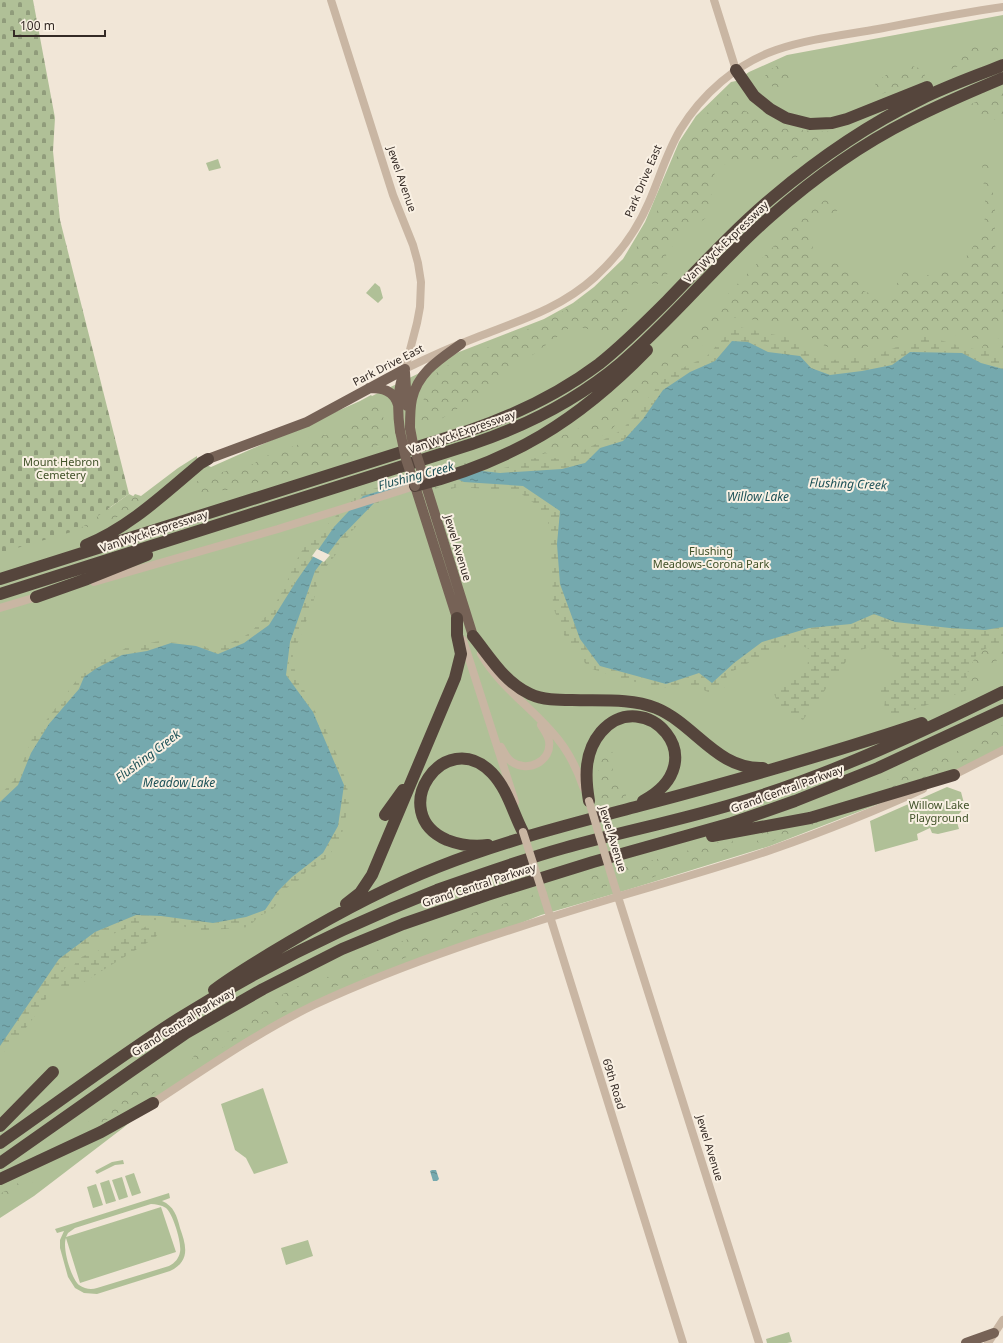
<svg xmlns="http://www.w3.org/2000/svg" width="1003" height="1343" viewBox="0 0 1003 1343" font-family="'Noto Sans',sans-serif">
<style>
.green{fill:#b0c097;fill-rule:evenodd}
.forest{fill:url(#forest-crowns)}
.wetland{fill:url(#wetland-marsh)}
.cemetery{fill:url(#cemetery-stones)}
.water{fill:url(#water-ripples)}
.pier{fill:#f1e6d7}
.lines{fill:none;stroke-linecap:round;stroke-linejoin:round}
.minor{stroke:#c9b6a3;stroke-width:8}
.major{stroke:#766256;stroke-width:10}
.highway{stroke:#55453c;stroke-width:12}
.minor-bridge{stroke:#c9b6a3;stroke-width:8}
.major-bridge{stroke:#766256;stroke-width:10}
.labels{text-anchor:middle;stroke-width:4;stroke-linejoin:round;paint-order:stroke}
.street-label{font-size:11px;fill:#342a25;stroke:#f9f0e3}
.park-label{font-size:11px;fill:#415229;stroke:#f9f0e3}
.water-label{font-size:12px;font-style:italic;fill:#1a4f55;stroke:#f9f0e3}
</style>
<defs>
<pattern id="forest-crowns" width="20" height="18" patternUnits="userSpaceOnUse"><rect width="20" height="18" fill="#b0c097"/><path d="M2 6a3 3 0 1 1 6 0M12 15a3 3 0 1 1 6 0" fill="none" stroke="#909c7b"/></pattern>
<pattern id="wetland-marsh" width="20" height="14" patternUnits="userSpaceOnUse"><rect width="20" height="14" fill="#b0c097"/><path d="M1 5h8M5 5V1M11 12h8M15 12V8" fill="none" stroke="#909c7b"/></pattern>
<pattern id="cemetery-stones" width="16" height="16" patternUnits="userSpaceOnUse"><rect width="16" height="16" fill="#b0c097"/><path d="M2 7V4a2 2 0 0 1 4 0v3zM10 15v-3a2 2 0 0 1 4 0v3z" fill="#909c7b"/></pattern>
<pattern id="water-ripples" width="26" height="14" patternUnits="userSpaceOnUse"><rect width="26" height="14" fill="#75a9ae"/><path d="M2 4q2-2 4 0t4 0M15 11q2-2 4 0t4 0" fill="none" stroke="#618a8d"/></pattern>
</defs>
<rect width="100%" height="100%" fill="#f1e6d7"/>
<!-- green -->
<path class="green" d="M 1003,15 L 1003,751 L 884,802 L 770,846 L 627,890 L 541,915 L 313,1006 L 153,1103 L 123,1128 L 34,1196 L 0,1218 L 0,527 L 108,509 L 129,494 L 137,498 L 141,496 L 178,468 L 197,456 L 197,461 L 211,467 L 360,401 L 371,395 L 372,396 L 376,394 L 432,367 L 459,352 L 544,319 L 573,303 L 594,287 L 623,259 L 645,222 L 679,142 L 696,116 L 731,82 L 736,81 L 749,72 L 787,55 Z
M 218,159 L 221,168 L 209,171 L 206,163 Z
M 375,283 L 380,287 L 383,298 L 378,303 L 366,293 Z
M 947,787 L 961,792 L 965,807 L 958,815 L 956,819 L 959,829 L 938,834 L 932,833 L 930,828 L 917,834 L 918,840 L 875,852 L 870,821 Z
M 263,1088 L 288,1163 L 254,1174 L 246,1158 L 235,1150 L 221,1104 Z
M 123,1160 L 124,1164 L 115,1165 L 97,1174 L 95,1171 L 112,1162 Z
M 134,1173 L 141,1193 L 132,1196 L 125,1176 Z
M 122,1177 L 128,1197 L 119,1200 L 112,1180 Z
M 109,1180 L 116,1201 L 106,1204 L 100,1183 Z
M 96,1184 L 103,1205 L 93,1208 L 87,1187 Z
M 169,1193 L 170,1198 L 162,1201 C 174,1206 177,1216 180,1228 C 186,1245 191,1261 170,1271 L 97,1294 L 84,1293 L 75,1288 L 68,1277 L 60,1248 L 60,1240 L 64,1231 L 57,1233 L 55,1229 ZM 151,1204 C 156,1204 161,1205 166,1208 C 173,1214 182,1243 180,1252 C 179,1258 175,1263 169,1266 L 97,1288 C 91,1290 85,1289 79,1285 C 71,1278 62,1248 66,1238 L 80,1283 L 176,1252 L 161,1207 L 66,1237 L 68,1233 L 75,1228 Z
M 308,1240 L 313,1256 L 286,1265 L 281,1248 Z
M 789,1332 L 792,1342 L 787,1343 L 767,1343 L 766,1339 Z"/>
<!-- forest -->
<path class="forest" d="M 985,44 L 1003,45 L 1003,49 L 974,56 L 963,64 L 949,70 L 940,69 L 939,64 L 951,59 L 962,48 Z
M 791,59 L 794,60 L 791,68 L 792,84 C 782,89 776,88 766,84 L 764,77 L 771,69 Z
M 912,66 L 922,69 L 925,75 L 923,81 L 902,86 L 890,92 L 879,94 L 874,89 L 876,82 L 886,75 Z
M 1003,90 L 1003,114 L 994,120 L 975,114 L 962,108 Z
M 730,93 L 739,96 L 744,110 L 772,127 L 820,132 L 826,131 L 832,133 L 826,139 L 797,157 L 770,164 L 743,162 L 718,165 L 713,178 L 710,215 L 678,238 L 661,263 L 668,272 L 666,278 L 658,284 L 641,283 L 631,285 L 627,310 L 615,331 L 602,333 L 573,325 L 477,396 L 430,426 L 421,425 L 420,416 L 425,394 L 438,370 L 537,325 L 589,297 L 632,255 L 658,209 L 678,153 L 708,112 L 723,96 Z
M 982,162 L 989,166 L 995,208 L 995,245 L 1003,288 L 1003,324 L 980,339 L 964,337 L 938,331 L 902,336 L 854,351 L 842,351 L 825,346 L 789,324 L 741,318 L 726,318 L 708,341 L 690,354 L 665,367 L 612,429 L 583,448 L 541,454 L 537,451 L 544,442 L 572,432 L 606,413 L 623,395 L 723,299 L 798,221 L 826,199 L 836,196 L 840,201 L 838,210 L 807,227 L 813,246 L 811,256 L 826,259 L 850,270 L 864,291 L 880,298 L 891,294 L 905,270 L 916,278 L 959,267 L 981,235 L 986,213 Z
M 1003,337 L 1003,358 L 996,352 L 981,349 L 984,344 Z
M 379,404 L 382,408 C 382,422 390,427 388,441 L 381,444 L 324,465 L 276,477 L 234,490 L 223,490 L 215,492 L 206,497 L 195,495 L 191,490 L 193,484 L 204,477 L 253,464 L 270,454 L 297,445 L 308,438 L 324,435 L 341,436 L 349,431 L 358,414 L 369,406 Z
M 135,494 L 141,496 L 141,501 L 136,512 L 124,514 L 96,526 L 11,537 L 82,514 L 125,506 Z
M 1003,641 L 1003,657 L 979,670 L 980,685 L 975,689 C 966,687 963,683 962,673 L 980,647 Z
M 1001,725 L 1003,726 L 1003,740 L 968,759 L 916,782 L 887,790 L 883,789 L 881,785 L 884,781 L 915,766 L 931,763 L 962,749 L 973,741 Z
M 608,750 L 611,750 L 614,755 L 612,776 L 628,790 L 625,798 L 608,806 L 601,802 L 599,797 L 598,759 L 603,753 Z
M 821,819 L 828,819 L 762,845 L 757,842 L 757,836 C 764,830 773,831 781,830 C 794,829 808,823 821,819 Z
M 729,839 L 732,839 L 735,851 L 690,864 L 634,884 C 622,885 622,877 621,867 L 623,865 L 635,862 L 654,860 Z
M 601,870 C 607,872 609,884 606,889 L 561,907 L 554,904 L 548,885 L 558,882 L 566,883 L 583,878 L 590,872 Z
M 528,894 L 532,894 C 537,904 535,912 525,918 L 460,935 L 322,992 L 304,1004 L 263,1021 L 205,1059 L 196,1063 L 192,1059 L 199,1048 L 213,1038 L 243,1025 L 272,1006 L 283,994 L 298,986 L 347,971 L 359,959 L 371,952 L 414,937 L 441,934 L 459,920 L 475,912 L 503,904 L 511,899 Z
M 167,1069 L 172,1070 C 170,1092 115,1115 96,1126 L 90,1127 L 87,1123 L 126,1090 L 140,1085 L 150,1075 Z
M 35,1173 L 36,1175 L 34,1181 L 0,1206 L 0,1194 Z"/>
<!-- wetland -->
<path class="wetland" d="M 735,326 L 794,339 L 823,361 L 873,356 L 926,336 L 967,348 L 996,352 L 1003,358 L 1003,369 L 981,363 L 962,353 L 910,352 L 892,365 L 862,371 L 830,375 L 811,368 L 800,356 L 768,352 L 748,342 L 732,341 L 715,361 L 690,372 L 623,441 L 600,448 L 585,463 L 562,469 L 500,473 L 456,468 L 363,496 L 334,527 L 297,580 L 269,625 L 244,643 L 218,654 L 196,646 L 171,643 L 147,651 L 122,655 L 84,677 L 79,689 L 49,724 L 31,753 L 18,785 L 0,802 L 0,795 L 13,781 L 20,769 L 32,739 L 79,677 L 89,666 L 97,660 L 109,657 L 126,648 L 164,640 L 169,642 L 204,646 L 209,649 C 220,647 232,643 241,638 C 259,629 278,602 286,584 C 294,566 300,547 317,535 L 355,497 L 364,492 L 444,465 L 467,462 L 499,469 L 520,464 L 532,458 L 569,458 L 622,430 L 667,375 L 706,357 Z
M 457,479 L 464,482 L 522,486 L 560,511 L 557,544 L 580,639 L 600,666 L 666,684 L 699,673 L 712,683 L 734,663 L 762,642 L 809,628 L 851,624 L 874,614 L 895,622 L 950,628 L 985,630 L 1003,627 L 1003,645 L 994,645 L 978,652 L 967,673 L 967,690 L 895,717 L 884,712 L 885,698 L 877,687 L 902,670 L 889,651 L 874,646 L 853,652 L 803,720 L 780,709 L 773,691 L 807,671 L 809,649 L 798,644 L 774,650 L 727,674 L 726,686 L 717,693 L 708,692 L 696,686 L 669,688 L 630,681 L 589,668 L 565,637 L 553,607 L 552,564 L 548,521 L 539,507 L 519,492 L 488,489 L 457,487 L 449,490 L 440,487 L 435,489 L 434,483 Z
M 382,499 L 352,531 L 340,549 L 319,576 L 313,604 L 293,655 L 292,664 L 311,705 L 324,725 L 340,762 L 347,785 L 349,802 L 342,834 L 329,856 L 313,868 L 311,866 L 299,880 L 288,887 L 281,894 L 277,904 L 271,911 L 259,916 L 249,927 L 199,931 L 172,923 L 155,920 L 147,920 C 121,930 93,941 72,958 C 49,991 31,1030 0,1055 L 0,1046 L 59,959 L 95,932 L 136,915 L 161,916 L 213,923 L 246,917 L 265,910 L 278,891 L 292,877 L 323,853 L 313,712 L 286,675 L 290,642 L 315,571 L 340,538 L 365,511 L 377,500 Z
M 147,926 L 155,928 L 158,934 L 155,938 L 66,993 L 61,992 L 60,988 L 62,983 L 77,961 L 83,956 L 94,953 L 113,942 Z"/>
<!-- cemetery -->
<path class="cemetery" d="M 0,0 L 33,0 L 55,118 L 53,151 L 60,220 L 129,494 L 78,530 L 0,553 Z"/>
<!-- water -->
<path class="water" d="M 732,341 L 748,342 L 768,352 L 800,356 L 811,368 L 830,375 L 862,371 L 892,365 L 910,352 L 962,353 L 981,363 L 1003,369 L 1003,627 L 985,630 L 950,628 L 895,622 L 874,614 L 851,624 L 809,628 L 762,642 L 734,663 L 712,683 L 699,673 L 666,684 L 600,666 L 580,639 L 560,584 L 557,544 L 560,511 L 523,486 L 464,482 L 457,479 L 377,500 L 340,538 L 315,571 L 290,642 L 286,675 L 313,712 L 344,785 L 338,826 L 323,853 L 292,877 L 278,891 L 265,910 L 246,917 L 213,923 L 161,916 L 136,915 L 95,932 L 59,959 L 0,1046 L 0,802 L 18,785 L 31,753 L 49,724 L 79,689 L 84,677 L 97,668 L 122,655 L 147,651 L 171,643 L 196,646 L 218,654 L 244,643 L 269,625 L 297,580 L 334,527 L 363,496 L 456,468 L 500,473 L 562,469 L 585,463 L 600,448 L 623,441 L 643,419 L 663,390 L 690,372 L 715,361 Z
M 432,1170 L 436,1170 L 439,1179 L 437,1181 L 433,1181 L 430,1171 Z"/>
<!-- pier -->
<path class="pier" d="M 317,549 L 330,555 L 324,562 L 312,556 Z"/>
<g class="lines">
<!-- minor -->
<path class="minor" d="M 331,0 L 393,195 L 413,245 L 418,263 L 421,282 L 420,307 L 417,323 L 405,369
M 714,0 L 736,70
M 405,369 C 429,357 454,346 480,336 C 521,320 561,308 595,277 C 618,256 637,230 649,202 C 660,177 666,154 680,130 C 702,94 736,64 776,50 C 808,39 844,35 878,29 C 920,21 961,13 1003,7
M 94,582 L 278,529 L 415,486
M 0,608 L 40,596
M 463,640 L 515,802
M 481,654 C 499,685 528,705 551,731 C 567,748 577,768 584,789
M 501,747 C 504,752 507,759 512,762 C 528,773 552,761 549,741 C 548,735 544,730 541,725
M 950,777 L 1003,750
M 613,881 L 759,1343
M 543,894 L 683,1343
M 153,1103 C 205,1069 258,1032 314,1005 C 409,961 510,929 610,899 C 664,883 718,868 771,850 C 822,832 873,812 923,789
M 988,1343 L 1003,1320"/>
<!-- major -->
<path class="major" d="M 405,372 L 407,406
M 369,388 C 382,388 394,390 398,405
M 410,428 C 410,418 410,408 412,399 C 418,372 440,359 461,344
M 400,431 C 397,409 397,390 405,369
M 208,459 L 307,422 L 405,369
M 423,476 L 473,636
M 415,486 L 457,618
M 966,1343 L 994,1333"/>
<!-- highway -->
<path class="highway" d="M 736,70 L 754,96 L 770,109 L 786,118 L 810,124 L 832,123 L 847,119 L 927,87
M 415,486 C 511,462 578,421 647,350
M 86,545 C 130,527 165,493 201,463 L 208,459
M 0,579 L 468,431 C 515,415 559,394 599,364 C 623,345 645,323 667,301 C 701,266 735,229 773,197 C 817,160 869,124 921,99 C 947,86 976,76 1003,65
M 0,594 L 472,444 C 526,426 577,400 621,363 C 674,318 718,262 771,216 C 813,179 860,145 910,120 C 941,104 972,91 1003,78
M 36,597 L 87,579 L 147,555
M 473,636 C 490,657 504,682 530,694 C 543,700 558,700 572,700 C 600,701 630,698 656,708 C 695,724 717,770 763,768
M 589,801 C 585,777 584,752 601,732 C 644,683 718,761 643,801
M 385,815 L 403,790
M 712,836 L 810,818 L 954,775
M 488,845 C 474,847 460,845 447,840 C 385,813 444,724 492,773 C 508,790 513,813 523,832
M 346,904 L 360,893 L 372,875 L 455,678 L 461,654 L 457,635 L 457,618
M 214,990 C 238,972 264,957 291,941 C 338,913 387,887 438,867 C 503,841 571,824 639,806 C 734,781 829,754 922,723
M 0,1126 L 53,1072
M 0,1143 C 59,1102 117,1058 178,1019 C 260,968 347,925 437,890 C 479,875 521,860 564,848 C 625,831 687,819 747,800 C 836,772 920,733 1003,692
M 0,1163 L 131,1071 L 186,1033 L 263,989 L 342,949 L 403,924 L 487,895 L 593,862 L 732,823 L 795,801 L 878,768 L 1003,710
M 0,1179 L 101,1132 L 153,1103"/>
<!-- minor-bridge -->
<path class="minor-bridge" d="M 589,801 L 613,881
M 523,832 L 543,894"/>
<!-- major-bridge -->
<path class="major-bridge" d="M 410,428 L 413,444 L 423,475
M 400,431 L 406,459 L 415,486"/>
</g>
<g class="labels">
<!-- street labels -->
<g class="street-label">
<text transform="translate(402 179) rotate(71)" y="4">Jewel Avenue</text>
<text transform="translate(643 181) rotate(-67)" y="4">Park Drive East</text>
<text transform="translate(726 242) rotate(-44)" y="4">Van Wyck Expressway</text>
<text transform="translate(388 365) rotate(-27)" y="4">Park Drive East</text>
<text transform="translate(462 432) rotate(-19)" y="4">Van Wyck Expressway</text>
<text transform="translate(154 531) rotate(-18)" y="4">Van Wyck Expressway</text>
<text transform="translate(458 548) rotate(73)" y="4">Jewel Avenue</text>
<text transform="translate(787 789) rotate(-20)" y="4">Grand Central Parkway</text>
<text transform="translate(613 839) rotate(73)" y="4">Jewel Avenue</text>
<text transform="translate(479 885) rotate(-18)" y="4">Grand Central Parkway</text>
<text transform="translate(183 1022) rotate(-32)" y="4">Grand Central Parkway</text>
<text transform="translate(614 1084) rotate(73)" y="4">69th Road</text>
<text transform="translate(710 1148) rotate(73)" y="4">Jewel Avenue</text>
</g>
<!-- park labels -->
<g class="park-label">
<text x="61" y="466">Mount Hebron<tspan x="61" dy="13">Cemetery</tspan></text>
<text x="711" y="555">Flushing<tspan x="711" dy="13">Meadows-Corona Park</tspan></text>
<text x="939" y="809">Willow Lake<tspan x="939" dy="13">Playground</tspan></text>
</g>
<!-- water labels -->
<g class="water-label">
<text transform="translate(416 476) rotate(-15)" y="4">Flushing Creek</text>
<text transform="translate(848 484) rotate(2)" y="4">Flushing Creek</text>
<text x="758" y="501">Willow Lake</text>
<text transform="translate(148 756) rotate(-37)" y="4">Flushing Creek</text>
<text x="179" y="787">Meadow Lake</text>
</g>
</g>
<!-- scale -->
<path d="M14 30v6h91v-6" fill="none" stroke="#342a25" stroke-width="2"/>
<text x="20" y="30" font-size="12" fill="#342a25" stroke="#f9f0e3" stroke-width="3" paint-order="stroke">100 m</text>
</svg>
